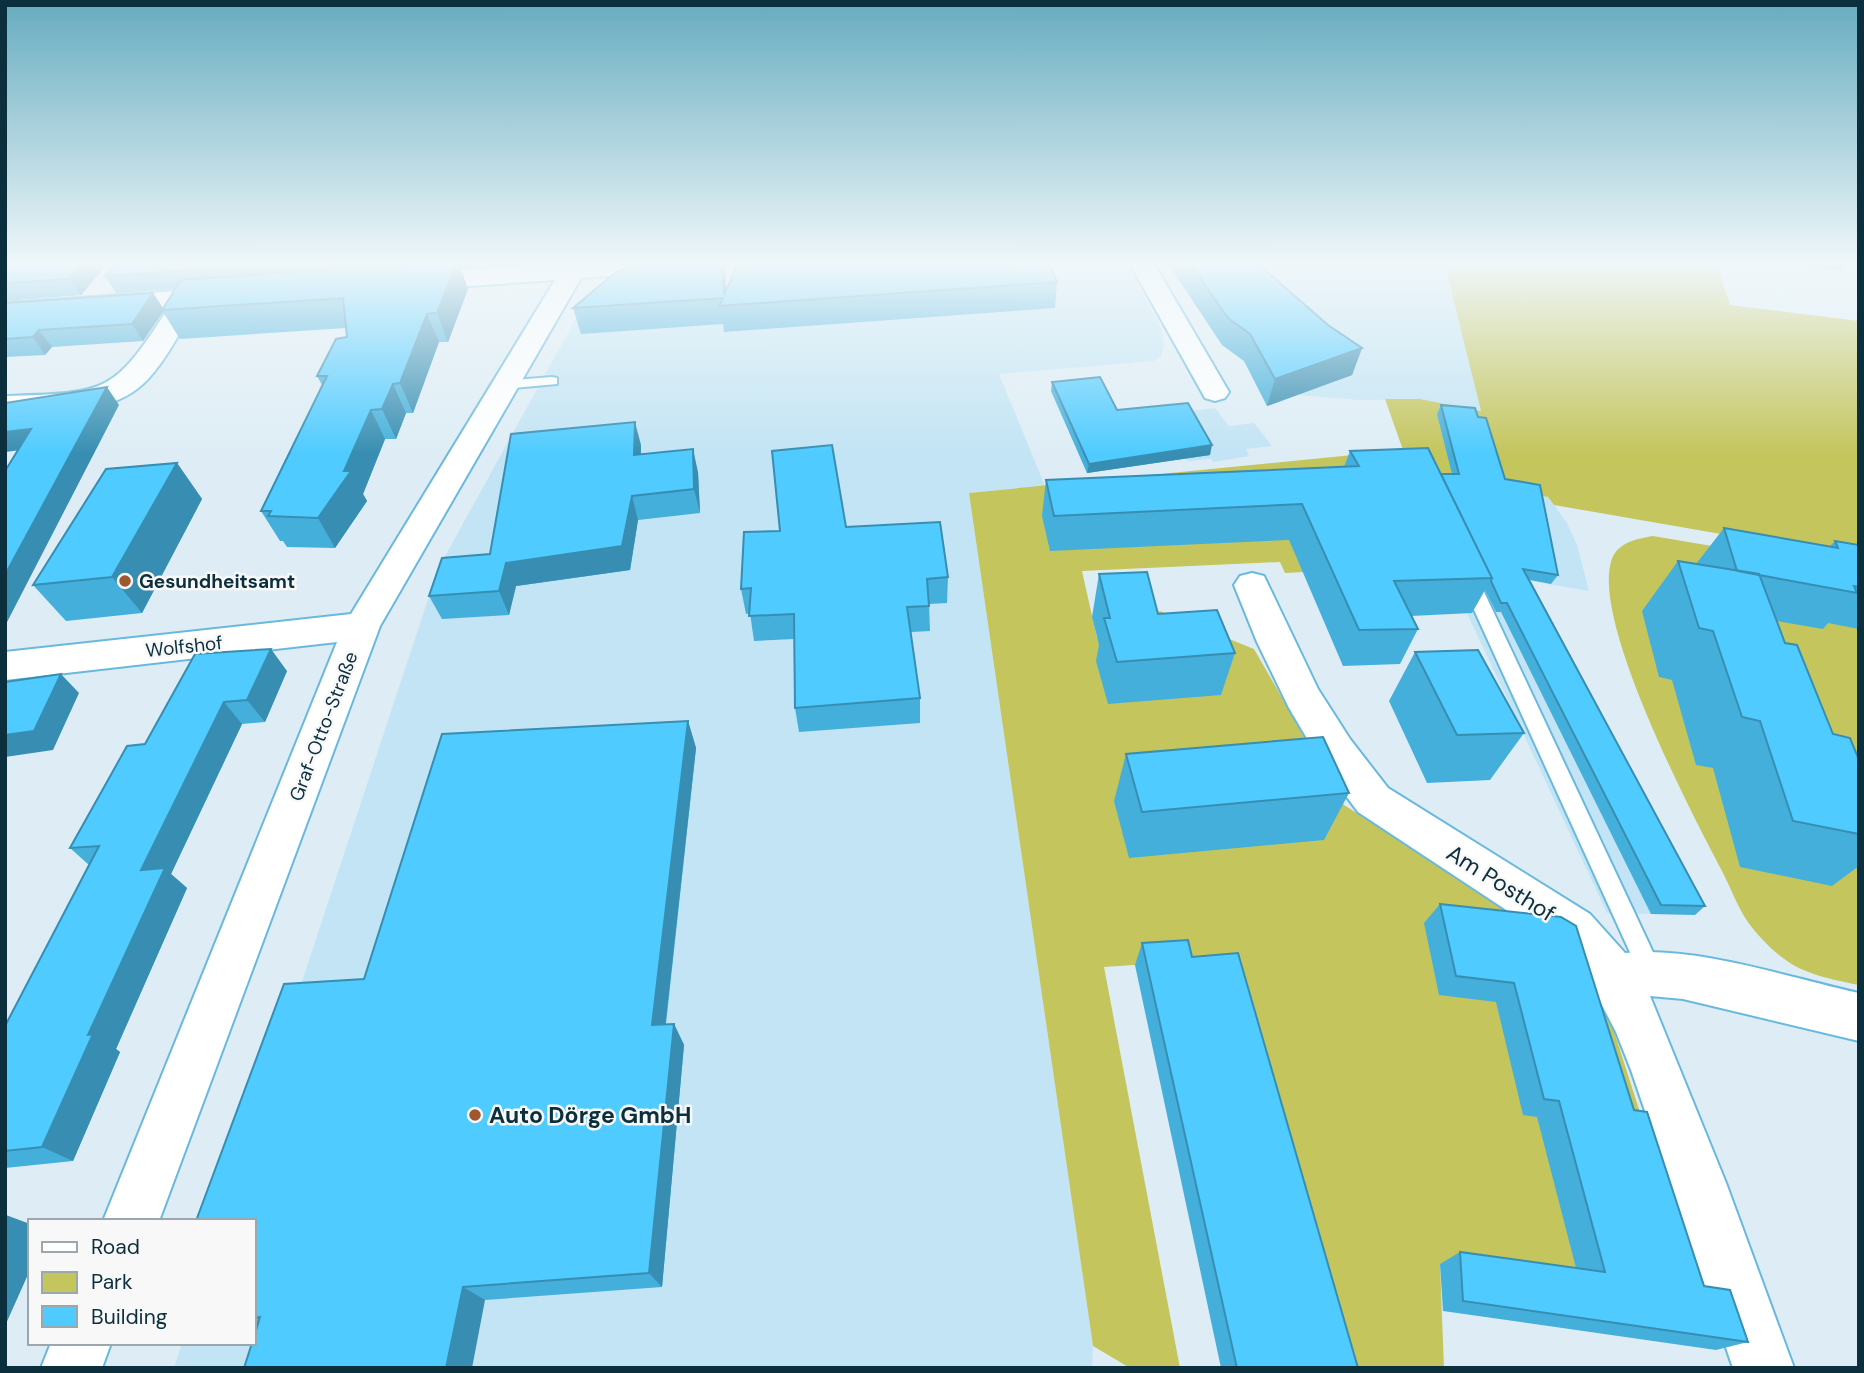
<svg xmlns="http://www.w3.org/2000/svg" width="1864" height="1373" viewBox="0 0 1864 1373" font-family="'DM Sans',sans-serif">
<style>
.built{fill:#c2e4f4}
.green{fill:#c4c55d}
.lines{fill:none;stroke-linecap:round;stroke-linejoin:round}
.service-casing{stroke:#68b9dd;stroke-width:4}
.minor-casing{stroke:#68b9dd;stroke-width:4}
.service{fill:#fff;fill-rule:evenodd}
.minor{fill:#fff;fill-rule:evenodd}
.wall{fill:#44afdb}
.shaded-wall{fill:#378eb2}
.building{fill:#4fcbff;stroke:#378eb2;stroke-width:2}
.poi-dot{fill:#9e572e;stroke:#f8f8f8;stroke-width:2.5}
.labels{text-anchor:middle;stroke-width:5;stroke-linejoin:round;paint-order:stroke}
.poi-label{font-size:19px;font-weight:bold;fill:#0c2f3d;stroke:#f8f8f8;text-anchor:start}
.street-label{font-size:19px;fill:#0c2f3d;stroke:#f8f8f8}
.near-street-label{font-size:23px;fill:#0c2f3d;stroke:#f8f8f8}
.near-poi-label{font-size:23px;font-weight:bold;fill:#0c2f3d;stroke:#f8f8f8;text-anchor:start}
</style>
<rect width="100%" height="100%" fill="#deedf5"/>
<!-- built -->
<path class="built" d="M 899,262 L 1126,262 L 1162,330 L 1164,346 L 1161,356 L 1154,361 L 999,374 L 1045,486 L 969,493 L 1093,1346 L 1092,1368 L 174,1368 L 182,1343 L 254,1343 L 254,1221 L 223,1221 L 438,569 L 591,291 L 614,281 Z
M 1167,262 L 1444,262 L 1481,411 L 1420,399 L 1360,400 L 1287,394 L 1222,345 Z
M 1215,408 L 1229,426 L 1254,423 L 1272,446 L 1246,449 L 1249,456 L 1214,462 L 1211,459 L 1188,461 L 1163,415 Z
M 1401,472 L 1548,497 L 1567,523 L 1577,545 L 1589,591 L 1518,579 L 1695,915 L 1607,913 Z"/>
<!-- green -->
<path class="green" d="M 1444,262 L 1716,262 L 1730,305 L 1859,321 L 1859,558 L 1554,505 L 1548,497 L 1504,490 L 1322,571 L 1285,573 L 1280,562 L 1082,571 L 1097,638 L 1160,611 L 1254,649 L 1344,805 L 1554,938 L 1592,983 L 1612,1025 L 1700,1300 L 1440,1264 L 1444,1368 L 1336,1368 L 1178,962 L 1104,967 L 1180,1368 L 1130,1368 L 1093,1346 L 969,493 L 1403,450 L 1385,399 L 1420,399 L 1481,411 Z
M 1653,536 L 1859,571 L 1859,985 C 1810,975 1788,970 1754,930 C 1740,914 1731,888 1721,869 C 1690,810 1593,624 1611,562 C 1616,543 1635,539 1653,536 Z"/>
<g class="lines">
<defs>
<path id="service" d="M 552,377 L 557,378 L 557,384 L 503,389 L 496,385 L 503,381 Z
M 1469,573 L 1478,579 L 1659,965 L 1663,973 L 1659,981 L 1651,984 L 1643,981 L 1460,579 Z"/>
<path id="minor" d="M 566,262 L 726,262 L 723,267 L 714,269 L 581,278 L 380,626 L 159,1221 L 103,1221 L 337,642 L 5,680 L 5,652 L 351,614 L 555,280 L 413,290 L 404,287 L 400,282 L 404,277 L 413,274 Z
M 1129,262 L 1153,262 L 1229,392 L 1225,398 L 1215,401 L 1205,398 Z
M 220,288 L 229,291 L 233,296 L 229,301 L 196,305 C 181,330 168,357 149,378 C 114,417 53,412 5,414 L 5,396 C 108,393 113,394 169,307 L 5,319 L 5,303 Z
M 1252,573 L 1264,576 L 1318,689 L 1350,739 L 1388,788 L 1590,914 L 1625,953 C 1697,946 1787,977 1859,993 L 1859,1041 L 1683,999 L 1650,996 L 1726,1183 L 1794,1368 L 1733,1368 L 1631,1070 L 1616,1032 L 1592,986 L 1558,944 L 1358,812 L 1321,762 L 1289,708 L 1257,642 L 1234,585 L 1240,576 Z
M 51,1343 L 111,1343 L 102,1368 L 41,1368 Z"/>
</defs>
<!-- service casing -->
<use href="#service" class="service-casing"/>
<!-- minor casing -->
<use href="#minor" class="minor-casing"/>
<!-- service -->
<use href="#service" class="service"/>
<!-- minor -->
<use href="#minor" class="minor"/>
</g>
<!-- wall -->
<path class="wall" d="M 5,262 L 109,262 L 81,295 L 5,301 Z
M 116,262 L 478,262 L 475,268 L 461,269 L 468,289 L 448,342 L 439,342 L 413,413 L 406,413 L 396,439 L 385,439 L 363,494 L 367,501 L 335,548 L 287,547 L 283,541 L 280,541 L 261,511 L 322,385 L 317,376 L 347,337 L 346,328 L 180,339 L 163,312 L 143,341 L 52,347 L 45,355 L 5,357 L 5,303 L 153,293 L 163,308 L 175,289 L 116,293 L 105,276 Z
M 1169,262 L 1256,262 L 1328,325 L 1362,348 L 1352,375 L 1267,406 L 1244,361 L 1222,345 L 1169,265 Z
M 1793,262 L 1847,262 L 1841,271 L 1795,265 Z
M 725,269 L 726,290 L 1057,282 L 1055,308 L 724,332 L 723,324 L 581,334 L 573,308 Z
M 1052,382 L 1117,410 L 1210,455 L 1087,473 L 1051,391 Z
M 1441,405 L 1478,417 L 1505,479 L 1558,575 L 1551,584 L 1530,580 L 1705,906 L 1695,915 L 1651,914 L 1501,612 L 1496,612 L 1485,590 L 1472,613 L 1411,616 L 1418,629 L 1400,664 L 1343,666 L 1289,540 L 1050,551 L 1042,516 L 1046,480 L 1344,467 L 1350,451 L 1441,474 L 1452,474 L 1437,414 Z
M 641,445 L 641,454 L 698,472 L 700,513 L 638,520 L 630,570 L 516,586 L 509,615 L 442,619 L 429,596 L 490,554 Z
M 177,463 L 202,499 L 142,613 L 66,621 L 33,585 Z
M 846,527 L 948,577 L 947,603 L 929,604 L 930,631 L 911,632 L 920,698 L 920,723 L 799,732 L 795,708 L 794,639 L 754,641 L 750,613 L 746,614 L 741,589 L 780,531 Z
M 1724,528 L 1830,546 L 1835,541 L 1859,545 L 1859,629 L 1828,623 L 1823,629 L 1777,621 L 1785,643 L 1833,734 L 1859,760 L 1859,866 L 1832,886 L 1740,867 L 1713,768 L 1696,765 L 1672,680 L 1659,677 L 1642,611 L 1678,561 L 1696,564 Z
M 1099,574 L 1158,614 L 1235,653 L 1221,695 L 1108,704 L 1096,661 L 1099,645 L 1092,617 Z
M 1415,652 L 1524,733 L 1490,780 L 1427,783 L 1389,701 Z
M 195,654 L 287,671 L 265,722 L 242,724 L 171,874 L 187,888 L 116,1049 L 120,1052 L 73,1161 L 5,1168 L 5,1026 L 89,865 L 70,848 L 145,744 Z
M 688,721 L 696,748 L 666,1024 L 674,1024 L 684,1045 L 662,1287 L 485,1300 L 254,1332 L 254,1221 L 364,979 Z
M 1126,754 L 1349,793 L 1324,840 L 1129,858 L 1114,801 Z
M 1440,904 L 1634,1110 L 1704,1286 L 1748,1342 L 1716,1350 L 1443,1311 L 1440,1264 L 1460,1252 L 1576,1268 L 1537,1117 L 1523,1115 L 1496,1002 L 1439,995 L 1424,923 Z
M 1142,943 L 1192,957 L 1358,1368 L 1221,1368 L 1135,965 Z"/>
<!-- shaded-wall -->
<path class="shaded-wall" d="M 84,262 L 109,262 L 81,295 L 69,279 Z
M 457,262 L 458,262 L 468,289 L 448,342 L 437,313 Z
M 722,262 L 724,262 L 725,269 L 727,305 L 724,295 Z
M 153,293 L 164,310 L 162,310 L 163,312 L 143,341 L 132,324 Z
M 427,314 L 439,342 L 413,413 L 400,383 Z
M 39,330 L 52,347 L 45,355 L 33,337 Z
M 1362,348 L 1352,375 L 1267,406 L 1275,379 Z
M 393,384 L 406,413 L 396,439 L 382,409 Z
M 107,387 L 119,405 L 5,626 L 5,575 Z
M 371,410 L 385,439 L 363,494 L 367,501 L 335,548 L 318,518 L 344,471 Z
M 635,422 L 641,445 L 640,478 L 634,455 Z
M 31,429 L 45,447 L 5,452 L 5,432 Z
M 1212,445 L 1210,455 L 1087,473 L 1089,464 Z
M 693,449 L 698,472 L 700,513 L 694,489 Z
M 177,463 L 202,499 L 142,613 L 112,577 Z
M 632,496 L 638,520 L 630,570 L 516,586 L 509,615 L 499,591 L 506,563 Z
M 271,649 L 287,671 L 265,722 L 247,700 Z
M 61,674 L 79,693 L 53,750 L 5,757 L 5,735 Z
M 224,702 L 242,724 L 171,874 L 187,888 L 116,1049 L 120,1052 L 73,1161 L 42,1147 L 88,1035 L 141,870 Z
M 688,721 L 696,748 L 663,1046 L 652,1025 Z
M 674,1024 L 684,1045 L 662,1287 L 649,1273 Z
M 6,1215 L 30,1224 L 30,1270 L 5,1326 Z
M 463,1287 L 485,1300 L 472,1368 L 446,1368 Z"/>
<!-- building -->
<path class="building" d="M 5,262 L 84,262 L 69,279 L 5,283 Z
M 116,262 L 314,262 L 105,276 Z
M 436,262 L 457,262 L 437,313 L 427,314 L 400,383 L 393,384 L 382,409 L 371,410 L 344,471 L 351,471 L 318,518 L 268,516 L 271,511 L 261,511 L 327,376 L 317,376 L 336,339 L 347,337 L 343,298 L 162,310 L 181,280 Z
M 632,262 L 722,262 L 724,295 L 739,262 L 1048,262 L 1057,282 L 719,306 L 723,298 L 573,308 L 612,275 L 632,264 Z
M 1189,262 L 1256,262 L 1328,325 L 1362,348 L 1275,379 L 1250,334 L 1228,318 Z
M 153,293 L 132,324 L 39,330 L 33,337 L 5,339 L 5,303 Z
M 1100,377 L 1117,410 L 1188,403 L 1212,445 L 1089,464 L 1052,382 Z
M 107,387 L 5,575 L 5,471 L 31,429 L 5,432 L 5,403 Z
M 1441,405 L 1475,408 L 1478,417 L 1486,418 L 1505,479 L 1540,485 L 1558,575 L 1523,569 L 1705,906 L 1661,905 L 1507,603 L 1501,603 L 1491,581 L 1492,578 L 1441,474 L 1459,474 Z
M 635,422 L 634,455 L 693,449 L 694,489 L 632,496 L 622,546 L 506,563 L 499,591 L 429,596 L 442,558 L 490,554 L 511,434 Z
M 832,445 L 846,527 L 940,522 L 948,577 L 927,579 L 929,606 L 907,607 L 920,698 L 795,708 L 794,614 L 749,616 L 751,588 L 741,589 L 744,532 L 780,531 L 772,451 Z
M 1428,448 L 1492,578 L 1394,581 L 1418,629 L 1359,630 L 1302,504 L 1054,516 L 1046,480 L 1359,466 L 1350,451 Z
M 177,463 L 112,577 L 33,585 L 106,469 Z
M 1724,528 L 1838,548 L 1835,541 L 1859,545 L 1859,587 L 1854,586 L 1857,593 L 1737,571 Z
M 1678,561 L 1759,574 L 1785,643 L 1797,645 L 1833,734 L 1850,738 L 1859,760 L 1859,834 L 1793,821 L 1760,721 L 1742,717 L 1713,631 L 1699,628 Z
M 1147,572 L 1158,614 L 1217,610 L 1235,653 L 1117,662 L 1104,618 L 1110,618 L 1099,574 Z
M 271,649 L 247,700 L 224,702 L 141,870 L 165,868 L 88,1035 L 93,1034 L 42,1147 L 5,1151 L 5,1026 L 99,846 L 70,848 L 127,746 L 145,744 L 195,654 Z
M 1478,650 L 1524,733 L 1457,735 L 1415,652 Z
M 61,674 L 34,731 L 5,735 L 5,682 Z
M 688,721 L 652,1025 L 674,1024 L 649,1273 L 463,1287 L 446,1368 L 244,1368 L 252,1343 L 254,1343 L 254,1337 L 260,1317 L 254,1318 L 254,1221 L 196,1221 L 284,984 L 364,979 L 442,734 Z
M 1323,737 L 1349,793 L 1142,812 L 1126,754 Z
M 1440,904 L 1561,917 L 1576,926 L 1634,1110 L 1647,1112 L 1704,1286 L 1730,1290 L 1748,1342 L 1463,1301 L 1460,1252 L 1605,1272 L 1559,1101 L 1544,1099 L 1514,983 L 1456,976 Z
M 1188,940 L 1192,957 L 1238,953 L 1358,1368 L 1237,1368 L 1142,943 Z"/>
<!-- sky -->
<linearGradient id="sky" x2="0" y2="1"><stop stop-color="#66acbf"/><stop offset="0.58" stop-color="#f0f7fa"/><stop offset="1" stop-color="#f0f7fa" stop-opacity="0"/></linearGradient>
<rect width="1864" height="454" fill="url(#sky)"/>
<!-- markers -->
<g class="poi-dot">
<circle cx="125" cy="581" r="7"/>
<circle cx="475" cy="1115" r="7"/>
</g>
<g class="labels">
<!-- poi labels -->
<g class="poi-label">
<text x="139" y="588">Gesundheitsamt</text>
</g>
<!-- street labels -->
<g class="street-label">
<text transform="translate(184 646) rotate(-6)" y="7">Wolfshof</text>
<text transform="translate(323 726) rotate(-69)" y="7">Graf-Otto-Straße</text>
</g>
<!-- near-street labels -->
<g class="near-street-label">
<text transform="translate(1501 883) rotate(32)" y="8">Am Posthof</text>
</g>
<!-- near-poi labels -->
<g class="near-poi-label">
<text x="489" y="1123">Auto Dörge GmbH</text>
</g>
</g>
<!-- border -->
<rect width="1864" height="1373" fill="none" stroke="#0c2f3d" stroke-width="14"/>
<!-- legend -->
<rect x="28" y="1219" width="228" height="126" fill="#f8f8f8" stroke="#9aa8ad" stroke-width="2"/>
<rect x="42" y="1242" width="35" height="10" fill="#ffffff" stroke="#9aa8ad" stroke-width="2"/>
<text x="91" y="1254" font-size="21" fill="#0c2f3d">Road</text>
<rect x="42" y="1272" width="35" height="21" fill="#c4c55d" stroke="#9aa8ad" stroke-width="2"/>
<text x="91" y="1289" font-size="21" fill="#0c2f3d">Park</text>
<rect x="42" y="1306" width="35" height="21" fill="#4fcbff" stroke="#9aa8ad" stroke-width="2"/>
<text x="91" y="1324" font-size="21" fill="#0c2f3d">Building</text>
</svg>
